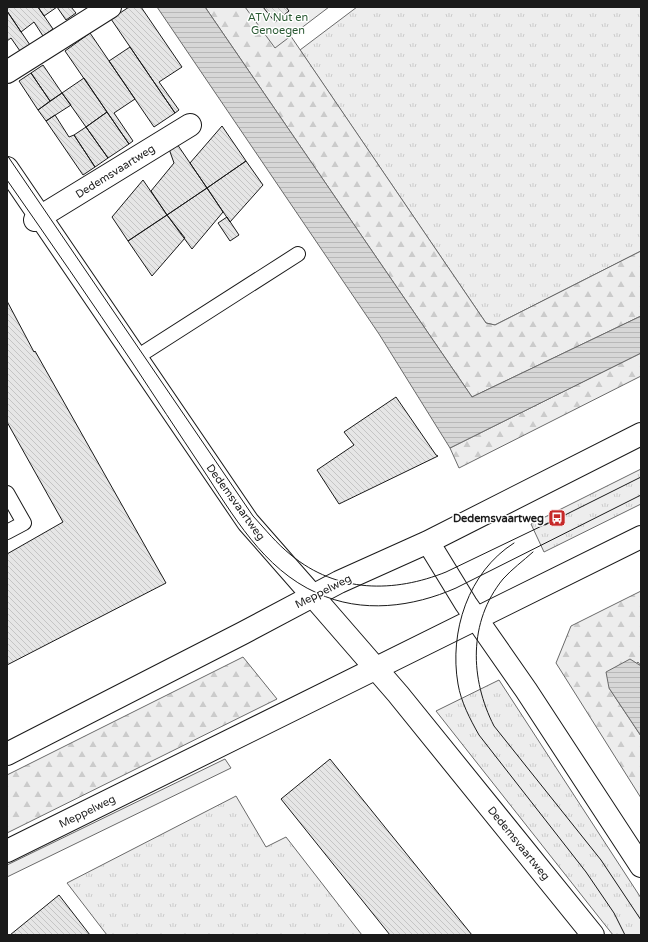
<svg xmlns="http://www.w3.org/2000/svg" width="648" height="942" viewBox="0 0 648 942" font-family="'Varela Round',sans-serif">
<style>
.grass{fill:url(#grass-tufts);stroke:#6a6a6a}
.forest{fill:url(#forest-firs);stroke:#6a6a6a}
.built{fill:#ededed;stroke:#6a6a6a}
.water{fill:url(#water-rules);stroke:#6a6a6a}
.building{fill:url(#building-back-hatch);stroke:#1a1a1a}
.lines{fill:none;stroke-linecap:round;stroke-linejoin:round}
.service-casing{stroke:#1a1a1a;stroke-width:16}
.minor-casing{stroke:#1a1a1a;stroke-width:24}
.tertiary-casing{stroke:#1a1a1a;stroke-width:24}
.secondary-casing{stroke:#1a1a1a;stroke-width:24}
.service{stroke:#fff;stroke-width:14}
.minor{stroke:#fff;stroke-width:22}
.tertiary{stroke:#fff;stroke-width:22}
.secondary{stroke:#fff;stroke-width:22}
.tram{stroke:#1a1a1a;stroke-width:1}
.labels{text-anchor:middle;stroke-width:3;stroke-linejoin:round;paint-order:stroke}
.park-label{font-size:11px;fill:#2b5a34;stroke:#fff}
.street-label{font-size:11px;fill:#1a1a1a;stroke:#fff}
.poi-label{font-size:11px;font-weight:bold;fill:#1a1a1a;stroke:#fff;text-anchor:end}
</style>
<defs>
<pattern id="grass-tufts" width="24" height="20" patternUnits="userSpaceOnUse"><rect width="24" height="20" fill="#ededed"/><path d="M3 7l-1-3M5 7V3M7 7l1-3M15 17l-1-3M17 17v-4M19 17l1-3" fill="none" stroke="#cbcbcb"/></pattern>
<pattern id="forest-firs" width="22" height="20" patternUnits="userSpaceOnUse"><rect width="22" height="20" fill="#ededed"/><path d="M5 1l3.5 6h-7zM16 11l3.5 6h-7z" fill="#cbcbcb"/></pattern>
<pattern id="water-rules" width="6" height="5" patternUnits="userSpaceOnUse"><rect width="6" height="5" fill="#d7d7d7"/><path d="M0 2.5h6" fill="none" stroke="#b8b8b8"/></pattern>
<pattern id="building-back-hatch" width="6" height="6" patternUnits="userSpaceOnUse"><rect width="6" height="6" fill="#e6e6e6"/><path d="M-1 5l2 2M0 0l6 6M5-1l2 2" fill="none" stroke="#c5c5c5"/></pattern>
</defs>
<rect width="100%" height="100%" fill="#fff"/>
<!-- grass -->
<path class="grass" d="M 357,7 L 641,7 L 641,251 L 495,325 L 486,323 L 300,50 Z
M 641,469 L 641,504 L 544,552 L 531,524 Z
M 499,680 L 641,898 L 641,935 L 613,935 L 436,711 Z
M 236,796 L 266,847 L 286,837 L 362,935 L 107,935 L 67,883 Z"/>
<!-- forest -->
<path class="forest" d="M 205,7 L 271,7 L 486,323 L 495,325 L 641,251 L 641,316 L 472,397 Z
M 641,353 L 641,376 L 459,468 L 450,448 Z
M 641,591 L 641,666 L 638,662 L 609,688 L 641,736 L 641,798 L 556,663 L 571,626 Z
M 243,657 L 277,699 L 7,833 L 7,775 Z"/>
<!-- built -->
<path class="built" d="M 245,7 L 329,7 L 275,48 Z
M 225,759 L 231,768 L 7,877 L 7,865 Z"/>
<!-- water -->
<path class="water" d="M 157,7 L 205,7 L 472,397 L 641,316 L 641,353 L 450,448 L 379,334 Z
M 630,659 L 641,666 L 641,736 L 609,688 L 606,672 Z"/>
<!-- building -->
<path class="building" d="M 7,7 L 38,7 L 53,29 L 43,36 L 34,22 L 21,32 L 7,11 Z
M 38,7 L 57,7 L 44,16 Z
M 57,7 L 71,7 L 76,13 L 66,20 Z
M 129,7 L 141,7 L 182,67 L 159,82 L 179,110 L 175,113 L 111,19 Z
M 263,7 L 286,7 L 289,11 L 275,22 Z
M 7,11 L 30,45 L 20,51 L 11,38 L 7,41 Z
M 90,33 L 135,99 L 114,113 L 133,141 L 129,144 L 65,51 Z
M 130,47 L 175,113 L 154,127 L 109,61 Z
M 43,65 L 62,93 L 50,101 L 31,73 Z
M 31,73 L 50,101 L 38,110 L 19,81 Z
M 84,78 L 107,112 L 86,127 L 62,93 Z
M 62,93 L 71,105 L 46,121 L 38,110 Z
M 107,112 L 129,144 L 108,158 L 86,127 Z
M 55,115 L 69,137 L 74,135 L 95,167 L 83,175 L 46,121 Z
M 222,126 L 246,161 L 207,188 L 190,163 Z
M 86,127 L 108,158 L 95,167 L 74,135 Z
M 175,141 L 207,188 L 167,215 L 151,191 L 174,163 L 168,146 Z
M 246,161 L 263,185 L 230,222 L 207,188 Z
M 143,180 L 167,215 L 128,241 L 112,217 Z
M 207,188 L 223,212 L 192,249 L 167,215 Z
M 167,215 L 185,238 L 152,276 L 128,241 Z
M 227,217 L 239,235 L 230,241 L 218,223 Z
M 7,301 L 34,352 L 35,351 L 166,583 L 7,665 L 7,554 L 63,522 L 7,422 Z
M 396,397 L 436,455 L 438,456 L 339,504 L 317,470 L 354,445 L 344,432 Z
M 330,759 L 472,935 L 390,935 L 281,799 Z
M 59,895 L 90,935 L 10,935 Z"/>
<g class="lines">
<defs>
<path id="service" d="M 137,357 L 298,254
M 7,493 L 24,523 L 7,532"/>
<path id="minor" d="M 7,72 L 110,7
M 35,220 L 190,125"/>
<path id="tertiary" d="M 7,168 L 248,522 L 312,595"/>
<path id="secondary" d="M 428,542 L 466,604 L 526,690 L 641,866
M 312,595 L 398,694 L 593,935
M 7,754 L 243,633 L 339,582 L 428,542 L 641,434
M 7,851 L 641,537"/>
</defs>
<!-- service casing -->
<use href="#service" class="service-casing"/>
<!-- minor casing -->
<use href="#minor" class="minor-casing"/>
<!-- tertiary casing -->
<use href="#tertiary" class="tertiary-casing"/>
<!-- secondary casing -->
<use href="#secondary" class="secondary-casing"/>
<!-- service -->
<use href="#service" class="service"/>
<!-- minor -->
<use href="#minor" class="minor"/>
<!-- tertiary -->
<use href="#tertiary" class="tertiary"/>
<!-- secondary -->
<use href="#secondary" class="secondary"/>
<!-- tram -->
<path class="tram" d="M 7,155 L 253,516 C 265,529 277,544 291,555 C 337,593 394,593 446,572 L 550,522
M 7,180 C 49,240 91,301 132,362 C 155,397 178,432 202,468 C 233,515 263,569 317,593 C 362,614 413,607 456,588 L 641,495
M 545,525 L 641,477
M 514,543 C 468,572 449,632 458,684 C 461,702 470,719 479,735 L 586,872 L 614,913 L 625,935
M 533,552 C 523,561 512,569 503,579 C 468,622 470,679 494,726 L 601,860 L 641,920"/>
</g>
<!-- icons -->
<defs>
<symbol id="bus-square" viewBox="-11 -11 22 22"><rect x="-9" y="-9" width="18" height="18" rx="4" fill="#c62828" stroke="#fff"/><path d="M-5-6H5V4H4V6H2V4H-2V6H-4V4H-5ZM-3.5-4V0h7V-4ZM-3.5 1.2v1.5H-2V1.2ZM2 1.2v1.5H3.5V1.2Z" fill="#fff"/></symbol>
</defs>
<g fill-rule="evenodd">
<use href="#bus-square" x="547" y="508" width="20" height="20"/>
</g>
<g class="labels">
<!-- park labels -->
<g class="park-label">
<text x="278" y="21">ATV Nut en<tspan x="278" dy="13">Genoegen</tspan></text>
</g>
<!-- street labels -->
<g class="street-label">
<text transform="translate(115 171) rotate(-32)" y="4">Dedemsvaartweg</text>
<text transform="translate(236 502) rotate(54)" y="4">Dedemsvaartweg</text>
<text transform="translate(323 591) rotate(-27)" y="4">Meppelweg</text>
<text transform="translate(87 811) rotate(-26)" y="4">Meppelweg</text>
<text transform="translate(519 843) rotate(51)" y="4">Dedemsvaartweg</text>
</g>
<!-- poi labels -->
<g class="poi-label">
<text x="544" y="522">Dedemsvaartweg</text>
</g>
</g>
<!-- border -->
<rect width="648" height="942" fill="none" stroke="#1a1a1a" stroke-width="16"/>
</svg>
